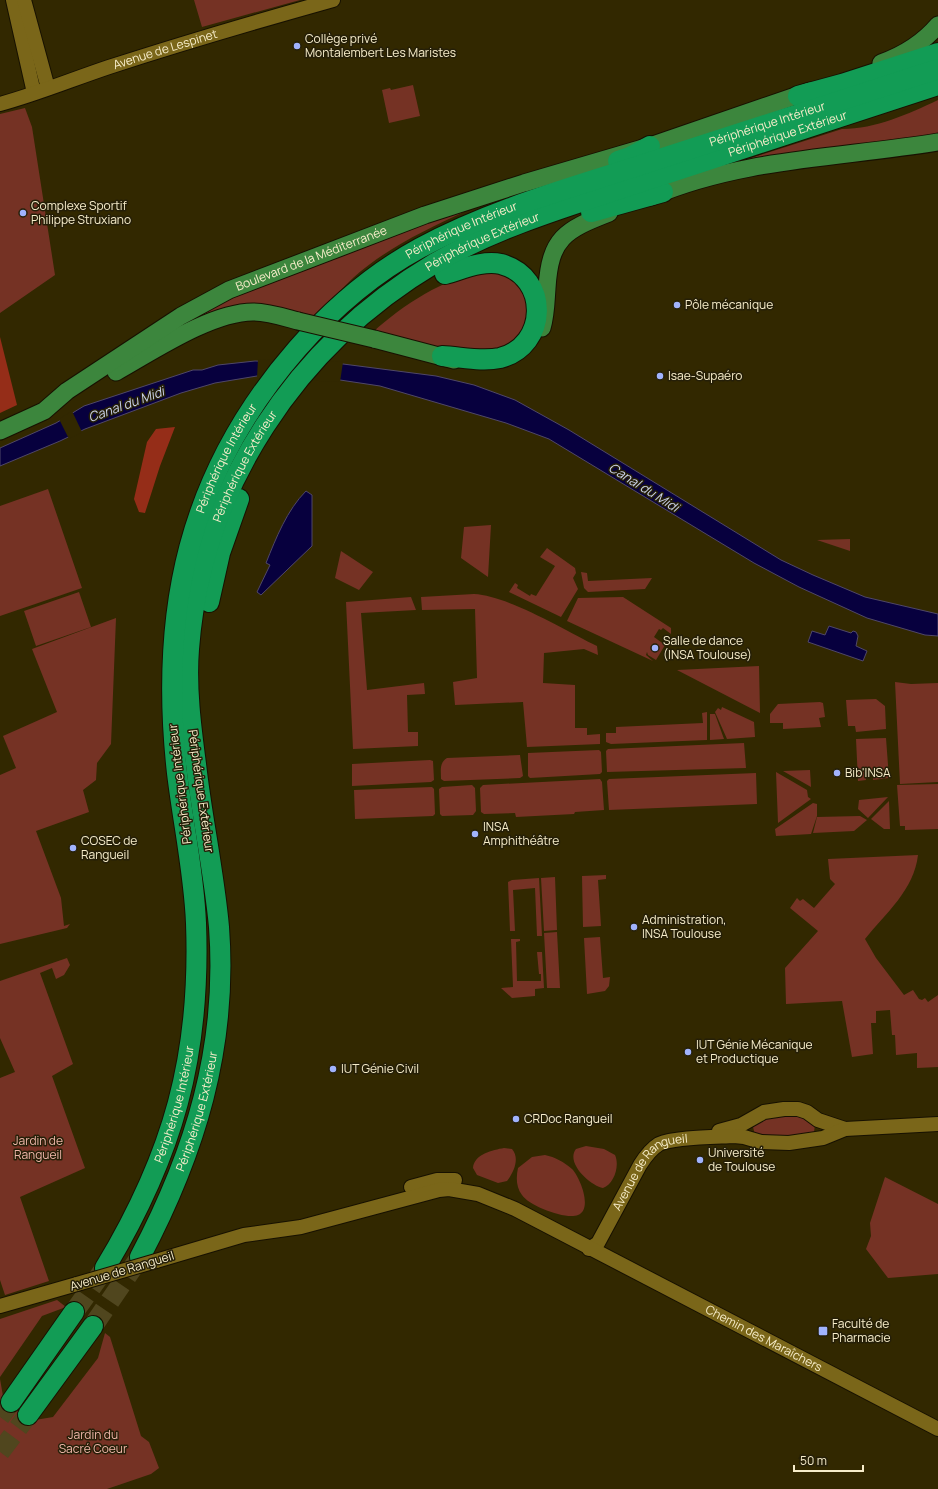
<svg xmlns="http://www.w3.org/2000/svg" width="938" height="1489" viewBox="0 0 938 1489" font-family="Manrope,sans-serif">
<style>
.green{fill:#753224}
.forest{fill:#952d18}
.water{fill:#07003e;stroke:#4f4768}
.pier{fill:#322800}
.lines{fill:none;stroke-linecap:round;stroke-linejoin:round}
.motorway-tunnel{stroke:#50461e;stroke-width:20;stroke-dasharray:20 10;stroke-linecap:butt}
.tertiary-casing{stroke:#171100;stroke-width:16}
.primary-casing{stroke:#171100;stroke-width:19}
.motorway-casing{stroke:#171100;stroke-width:22}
.tertiary{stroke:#7a6619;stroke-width:14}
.primary{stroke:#3c863d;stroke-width:17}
.motorway{stroke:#129c55;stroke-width:20}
.tertiary-bridge-casing{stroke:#171100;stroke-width:16;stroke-linecap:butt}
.primary-bridge-casing{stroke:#171100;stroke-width:19;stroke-linecap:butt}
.tertiary-bridge{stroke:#7a6619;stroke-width:14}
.primary-bridge{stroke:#3c863d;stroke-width:17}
.poi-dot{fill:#a1b3fd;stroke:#251f08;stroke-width:1.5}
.labels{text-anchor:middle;stroke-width:3;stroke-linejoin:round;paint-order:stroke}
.poi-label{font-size:12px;fill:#f7edca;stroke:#251f08;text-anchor:start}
.street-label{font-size:12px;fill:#f7edca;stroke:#251f08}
.park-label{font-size:12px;fill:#efb6a9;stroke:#251f08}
.water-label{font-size:13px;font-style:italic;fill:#ccd3ec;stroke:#251f08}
</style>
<rect width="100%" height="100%" fill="#322800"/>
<!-- green -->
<path class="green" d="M 194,0 L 300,0 L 202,27 Z
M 413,85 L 420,116 L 389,123 L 382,90 L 390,88 L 391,90 Z
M 938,100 L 938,135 L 710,171 L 842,129 C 876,129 908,114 938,100 Z
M 25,108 L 32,127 L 55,275 L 0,313 L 0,114 Z
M 466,208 L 466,211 C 427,229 385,249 353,278 C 339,291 327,305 313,317 L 188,323 L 187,320 L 203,309 Z
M 484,271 C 520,277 519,280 530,313 C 527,321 523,336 517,341 C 490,366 405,340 373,332 C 404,304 443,279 484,271 Z
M 48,489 L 82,588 L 0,616 L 0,506 Z
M 491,525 L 488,577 L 461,558 L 464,527 Z
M 850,539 L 850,551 L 817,540 Z
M 547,548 L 575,568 L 576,573 L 573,578 L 578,589 L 561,617 L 509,592 L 515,583 L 518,585 L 517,588 L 530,596 L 531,594 L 536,596 L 555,566 L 540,557 Z
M 341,551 L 373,572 L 359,590 L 335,578 Z
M 581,572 L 587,573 L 588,581 L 652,578 L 645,589 L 588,592 L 584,588 Z
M 79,592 L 91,627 L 36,646 L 24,611 Z
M 474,594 C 509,596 564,630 597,646 L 598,655 L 584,649 L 544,653 L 543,683 L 575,685 L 575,728 L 587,728 L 587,735 L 600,734 L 600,744 L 527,747 L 523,702 L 455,705 L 453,682 L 477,678 L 475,609 L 422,610 L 421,597 Z
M 411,597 L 416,610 L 361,613 L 367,690 L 424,683 L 425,694 L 407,695 L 408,732 L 418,732 L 418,746 L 353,749 L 346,602 Z
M 623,597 L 671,628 L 671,634 L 663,628 L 661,630 L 659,629 L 654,637 L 665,645 L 656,660 L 648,655 L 647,652 L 646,655 L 653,661 L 567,621 L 578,598 Z
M 116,618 L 111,744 L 97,763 L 96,780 L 83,790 L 89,812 L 36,831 L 61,898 L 64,926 L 70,924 L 67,928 L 0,944 L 0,775 L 16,768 L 3,736 L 57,712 L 32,649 Z
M 759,666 L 760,713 L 677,670 Z
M 895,682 L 911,684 L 938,683 L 938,782 L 900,784 Z
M 876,699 L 885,706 L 886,729 L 856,732 L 855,726 L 848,726 L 846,700 Z
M 820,702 L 823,703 L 825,717 L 819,718 L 821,727 L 783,729 L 783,723 L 770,723 L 770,714 L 778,704 Z
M 722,707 L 754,722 L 755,737 L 727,739 L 715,712 L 718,708 L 721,710 Z
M 707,712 L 707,740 L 611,744 L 606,742 L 606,733 L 616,733 L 616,727 L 703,723 L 702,713 Z
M 710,714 L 715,714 L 724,739 L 710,740 Z
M 886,738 L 889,778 L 873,780 L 873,772 L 865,774 L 866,780 L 858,781 L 856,739 Z
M 744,743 L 746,768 L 607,772 L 606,751 L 608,749 Z
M 599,750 L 601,752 L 602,772 L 600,774 L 530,778 L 528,776 L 528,753 Z
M 520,755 L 523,776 L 520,778 L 444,781 L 441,779 C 441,771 439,763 447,758 Z
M 430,760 L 433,761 L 434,780 L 431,782 L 352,786 L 352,764 Z
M 810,770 L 811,787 L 783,771 Z
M 776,772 L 807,790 L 808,797 L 811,799 L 778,823 Z
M 756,773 L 757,804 L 609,810 L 607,781 L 609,779 Z
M 600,779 L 602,782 L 604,810 L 575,812 L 574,814 L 516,817 L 515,813 L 484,814 L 481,812 L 480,788 L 483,785 Z
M 938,784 L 938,829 L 905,830 L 905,826 L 900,826 L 897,785 Z
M 472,785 L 475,788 L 476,811 L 473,815 L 442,816 L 440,814 L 439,789 L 442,787 Z
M 432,787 L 434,789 L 435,814 L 433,816 L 355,819 L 354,790 Z
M 888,797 L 868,818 L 858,809 L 859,800 Z
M 889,801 L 890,829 L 884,829 L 871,819 Z
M 813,803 L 817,804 L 817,816 L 811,834 L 776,836 L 775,829 Z
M 860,816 L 867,820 L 854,831 L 813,833 L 817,817 Z
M 918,855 C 914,890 886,913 865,939 L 876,958 L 904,995 L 913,990 L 919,999 L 922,1000 L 925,998 L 928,1002 L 938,995 L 938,1067 L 917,1068 L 917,1053 L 896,1055 L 895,1035 L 892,1035 L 890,1010 L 876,1011 L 876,1023 L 871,1023 L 873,1054 L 852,1057 L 842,1001 L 786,1004 L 785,968 L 818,931 L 790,908 L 797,898 L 800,901 L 803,899 L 814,908 L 835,884 L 830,879 L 828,859 Z
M 606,875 L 606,879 L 598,880 L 601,926 L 583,927 L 582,876 Z
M 555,877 L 557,930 L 544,931 L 541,878 Z
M 539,878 L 542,936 L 537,936 L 535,888 L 513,890 L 515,931 L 510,931 L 508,882 L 512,880 Z
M 557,932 L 560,988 L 547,988 L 544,933 Z
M 600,937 L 603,978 L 610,977 L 609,986 L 605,991 L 587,994 L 584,938 Z
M 511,939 L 520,939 L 520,941 L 516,942 L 517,981 L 541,981 L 541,974 L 539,974 L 537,952 L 542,952 L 544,988 L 535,989 L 535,996 L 512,998 L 501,988 L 513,987 Z
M 67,958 L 70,965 L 64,975 L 56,979 L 52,968 L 40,973 L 73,1064 L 52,1076 L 85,1168 L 20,1197 L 49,1281 L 5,1295 L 0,1280 L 0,1078 L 15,1072 L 0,1038 L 0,981 Z
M 785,1114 L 806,1117 L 815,1125 L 814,1132 L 806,1137 L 755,1135 L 753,1127 L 759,1120 Z
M 586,1146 L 604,1149 L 615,1155 C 620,1166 614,1184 603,1188 C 591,1186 565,1163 576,1149 Z
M 504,1148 L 512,1149 C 520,1158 514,1172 507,1181 L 498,1183 L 477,1175 L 473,1168 C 474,1154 493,1150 504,1148 Z
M 545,1155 C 555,1157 564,1162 572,1169 C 580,1177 593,1209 578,1215 C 566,1220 529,1206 522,1195 C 516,1187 516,1177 518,1168 L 532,1157 Z
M 885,1177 L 938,1204 L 938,1274 L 888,1278 L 866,1249 L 871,1236 L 870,1223 Z
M 57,1300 L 66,1307 L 42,1316 L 0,1377 L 0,1319 Z
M 105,1333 L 110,1337 L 141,1436 L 149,1442 L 159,1468 L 151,1474 L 107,1489 L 0,1489 L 0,1379 L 3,1396 L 35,1420 L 53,1417 L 98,1358 Z"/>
<!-- forest -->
<path class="forest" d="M 0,337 L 17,405 L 0,413 Z
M 175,427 L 160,466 L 145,513 L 139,512 L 134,499 L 147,442 L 156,429 Z"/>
<!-- water -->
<path class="water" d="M 255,361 L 343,364 L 436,376 L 474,385 L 515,400 L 569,430 L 781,560 L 813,575 L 865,597 L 938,614 L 938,636 L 925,635 L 867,618 L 799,587 L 754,563 L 549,439 L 506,423 L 380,386 L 340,380 L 257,376 L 215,383 L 181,393 L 85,429 L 60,441 L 0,466 L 0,448 L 56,423 L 84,406 L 193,370 L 202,370 L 218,365 Z
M 306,491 L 312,495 L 312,546 L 261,595 L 257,592 L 270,565 L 266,563 C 276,538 287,510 306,491 Z
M 829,626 L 851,633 L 853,631 L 856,632 L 858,636 L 856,646 L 867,651 L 863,661 L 808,642 L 812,631 L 825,635 Z"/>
<!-- pier -->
<path class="pier" d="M 258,359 L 343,362 L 340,382 L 257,378 Z
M 72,411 L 82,432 L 69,439 L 59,419 Z"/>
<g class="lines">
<!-- motorway-tunnel -->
<path class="motorway-tunnel" d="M 74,1312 L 105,1268
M 93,1326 L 140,1257
M 0,1417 L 11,1402
M 0,1452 L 28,1415"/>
<defs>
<g id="tertiary">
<path d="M 13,0 L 34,93"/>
<path d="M 24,0 L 48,88"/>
<path id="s1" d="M 0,104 C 37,94 73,79 109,67 C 183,43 258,21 333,0"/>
<path d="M 719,1131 L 741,1125 L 764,1112 L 784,1109 L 798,1109 L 807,1112 L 818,1120 L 845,1129"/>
<path d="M 411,1187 L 437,1180 L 455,1180"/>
<path id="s2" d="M 589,1249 L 598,1243 L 640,1165 C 645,1157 651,1149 659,1144 C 674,1137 717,1137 734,1136 L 744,1137 L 761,1142 L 789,1143 L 823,1138 L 845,1129 L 938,1124"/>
<path id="s3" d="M 156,1261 L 244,1235 L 301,1227 L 439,1190 L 449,1189 L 478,1194 L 515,1209 L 938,1429"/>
<path d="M 0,1306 L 77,1284"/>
</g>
<g id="primary">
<path d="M 881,63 C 903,55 922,44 938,25"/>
<path d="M 651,197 C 742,158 842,158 938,142"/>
<path d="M 542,328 C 546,315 546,301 547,288 C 550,238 565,230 609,213"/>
<path d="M 374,339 L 454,360"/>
<path d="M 116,372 C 152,352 211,312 253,312 C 268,312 283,317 298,321"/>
<path id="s4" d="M 0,431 L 44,411 L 67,391 L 181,316 L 229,290 L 425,215 L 524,183 L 650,146 L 810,91"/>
</g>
<g id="motorway">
<path d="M 798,96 L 842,84 L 938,53"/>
<path d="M 618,161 L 630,157 L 650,146"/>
<path d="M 591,212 L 663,192"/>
<path d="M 442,356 C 461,357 482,362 500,358 C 548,346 550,277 501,264 C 483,260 463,269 445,274"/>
<path d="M 209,602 L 220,553 L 239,499"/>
<path id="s5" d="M 140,1257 C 195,1153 228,1047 219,927 C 214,872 202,818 196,764 C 191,726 186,687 189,649 C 201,487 297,345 435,263 C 499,226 572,205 641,182 C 740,149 839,117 938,85"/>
<path id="s6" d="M 105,1268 C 173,1155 201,1056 196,923 C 194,873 183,823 177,773 C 159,611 188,474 297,349 C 332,309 374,273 420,248 C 490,210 567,189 641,165 C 740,133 839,101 938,69"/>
<path d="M 11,1402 L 74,1312"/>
<path d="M 28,1415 L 93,1326"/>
</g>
</defs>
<!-- tertiary casing -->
<use href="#tertiary" class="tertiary-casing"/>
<!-- primary casing -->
<use href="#primary" class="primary-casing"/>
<!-- motorway casing -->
<use href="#motorway" class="motorway-casing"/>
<!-- tertiary -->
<use href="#tertiary" class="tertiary"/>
<!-- primary -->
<use href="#primary" class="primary"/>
<!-- motorway -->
<use href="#motorway" class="motorway"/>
<defs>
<path id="tertiary-bridge" d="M 77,1284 L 156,1261"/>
<path id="primary-bridge" d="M 298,321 L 374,339"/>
</defs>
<!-- tertiary-bridge casing -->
<use href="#tertiary-bridge" class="tertiary-bridge-casing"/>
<!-- primary-bridge casing -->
<use href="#primary-bridge" class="primary-bridge-casing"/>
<!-- tertiary-bridge -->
<use href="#tertiary-bridge" class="tertiary-bridge"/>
<!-- primary-bridge -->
<use href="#primary-bridge" class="primary-bridge"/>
</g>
<!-- markers -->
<g class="poi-dot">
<circle cx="297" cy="46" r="4"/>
<circle cx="23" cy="213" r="4"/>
<circle cx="677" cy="305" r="4"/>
<circle cx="660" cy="376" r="4"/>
<circle cx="655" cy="648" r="4"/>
<circle cx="837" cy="773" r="4"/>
<circle cx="475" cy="834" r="4"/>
<circle cx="73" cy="848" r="4"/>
<circle cx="634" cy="927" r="4"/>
<circle cx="688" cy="1052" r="4"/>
<circle cx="333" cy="1069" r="4"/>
<circle cx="516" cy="1119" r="4"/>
<circle cx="700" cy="1160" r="4"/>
<rect x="818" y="1326" width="10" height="10" rx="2"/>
</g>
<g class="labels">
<!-- poi labels -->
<g class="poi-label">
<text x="305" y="43">Collège privé<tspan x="305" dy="14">Montalembert Les Maristes</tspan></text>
<text x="31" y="210">Complexe Sportif<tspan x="31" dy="14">Philippe Struxiano</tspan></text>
<text x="685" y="309">Pôle mécanique</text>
<text x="668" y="380">Isae-Supaéro</text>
<text x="663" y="645">Salle de dance<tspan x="663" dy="14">(INSA Toulouse)</tspan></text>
<text x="845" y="777">Bib'INSA</text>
<text x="483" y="831">INSA<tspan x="483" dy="14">Amphithéâtre</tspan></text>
<text x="81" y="845">COSEC de<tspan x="81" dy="14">Rangueil</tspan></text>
<text x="642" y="924">Administration,<tspan x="642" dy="14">INSA Toulouse</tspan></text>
<text x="696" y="1049">IUT Génie Mécanique<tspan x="696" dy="14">et Productique</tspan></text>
<text x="341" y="1073">IUT Génie Civil</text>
<text x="524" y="1123">CRDoc Rangueil</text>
<text x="708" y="1157">Université<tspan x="708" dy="14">de Toulouse</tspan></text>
<text x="832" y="1328">Faculté de<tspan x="832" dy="14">Pharmacie</tspan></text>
</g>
<!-- street labels -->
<g class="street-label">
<text dy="4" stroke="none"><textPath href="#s1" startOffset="174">Avenue de Lespinet</textPath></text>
<text dy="4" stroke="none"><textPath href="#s6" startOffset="1498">Périphérique Intérieur</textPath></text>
<text dy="4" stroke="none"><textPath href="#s5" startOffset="1476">Périphérique Extérieur</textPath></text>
<text dy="4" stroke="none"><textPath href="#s6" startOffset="1174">Périphérique Intérieur</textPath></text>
<text dy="4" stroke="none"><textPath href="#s5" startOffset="1152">Périphérique Extérieur</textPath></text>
<text dy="4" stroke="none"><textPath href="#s4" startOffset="358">Boulevard de la Méditerranée</textPath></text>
<text dy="4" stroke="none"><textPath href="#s6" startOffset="838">Périphérique Intérieur</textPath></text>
<text dy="4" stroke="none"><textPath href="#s5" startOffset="817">Périphérique Extérieur</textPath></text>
<text transform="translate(180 784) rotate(-97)" y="4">Périphérique Intérieur</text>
<text transform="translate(201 791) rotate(82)" y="4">Périphérique Extérieur</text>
<text dy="4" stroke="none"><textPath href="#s6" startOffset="179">Périphérique Intérieur</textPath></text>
<text dy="4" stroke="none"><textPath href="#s5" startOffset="157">Périphérique Extérieur</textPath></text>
<text dy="4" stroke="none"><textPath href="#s2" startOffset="103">Avenue de Rangueil</textPath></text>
<text transform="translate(122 1271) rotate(-17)" y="4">Avenue de Rangueil</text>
<text dy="4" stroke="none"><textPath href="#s3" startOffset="652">Chemin des Maraîchers</textPath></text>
</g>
<!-- park labels -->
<g class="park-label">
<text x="38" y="1145">Jardin de<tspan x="38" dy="14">Rangueil</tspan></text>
<text x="93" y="1439">Jardin du<tspan x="93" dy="14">Sacré Coeur</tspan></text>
</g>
<!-- water labels -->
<g class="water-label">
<text transform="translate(126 404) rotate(-20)" y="5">Canal du Midi</text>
<text transform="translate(644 487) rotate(32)" y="5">Canal du Midi</text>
</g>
</g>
<!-- scale -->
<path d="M794 1465v6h69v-6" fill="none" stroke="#f7edca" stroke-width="2"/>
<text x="800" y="1465" font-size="12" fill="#f7edca" stroke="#251f08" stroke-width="3" paint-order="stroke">50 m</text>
</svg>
